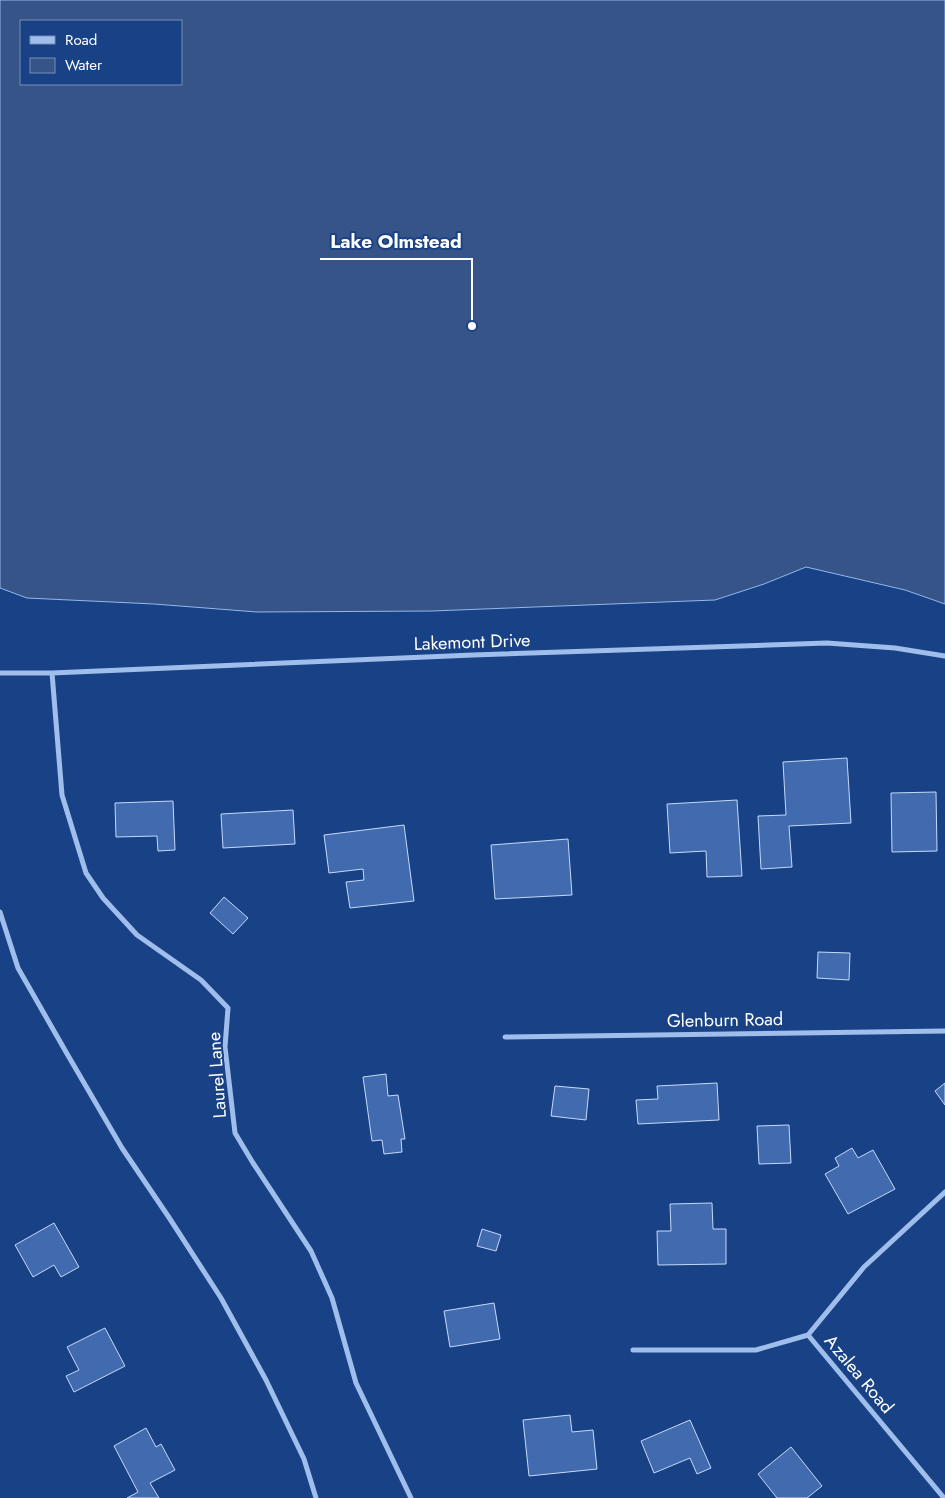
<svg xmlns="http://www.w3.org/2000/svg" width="945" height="1498" viewBox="0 0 945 1498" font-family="Jost,sans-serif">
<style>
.water{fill:#365487;stroke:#93b7ee;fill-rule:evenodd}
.building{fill:#426baf;stroke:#c5d9f9}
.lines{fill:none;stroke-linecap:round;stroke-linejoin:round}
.minor{stroke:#a0beec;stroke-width:5}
.labels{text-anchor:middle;stroke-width:4;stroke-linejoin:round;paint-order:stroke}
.street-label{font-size:18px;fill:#fff;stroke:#194286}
.leader{fill:none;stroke:#fff;stroke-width:2}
.callout-dot{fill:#fff;stroke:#194286;stroke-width:2}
.callout-label{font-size:19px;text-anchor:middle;font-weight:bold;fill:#fff;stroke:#194286;stroke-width:4;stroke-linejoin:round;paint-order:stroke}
</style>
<rect width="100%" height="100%" fill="#194286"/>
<!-- water -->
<path class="water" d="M 0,0 L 945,0 L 945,604 L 905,590 L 806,567 L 764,584 L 715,600 L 432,611 L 257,612 L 154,604 L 27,598 L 0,588 ZM 21,21 L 181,21 L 181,84 L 21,84 Z"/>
<!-- building -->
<path class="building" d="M 847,758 L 851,823 L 789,826 L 792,867 L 761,869 L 758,816 L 786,815 L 783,762 Z
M 936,792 L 937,851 L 892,852 L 891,793 Z
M 737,800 L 742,876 L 707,877 L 706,851 L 670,853 L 667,804 Z
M 173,801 L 175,850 L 158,851 L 157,836 L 116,837 L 115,803 Z
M 293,810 L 295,844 L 223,848 L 221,814 Z
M 404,825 L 414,901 L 350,908 L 346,882 L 364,880 L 363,869 L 329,873 L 324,835 Z
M 568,839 L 572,895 L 495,899 L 491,845 Z
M 224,897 L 248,918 L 233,934 L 210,913 Z
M 818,952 L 850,953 L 849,980 L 817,978 Z
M 386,1074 L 388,1096 L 398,1095 L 405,1139 L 401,1139 L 402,1152 L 384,1154 L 382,1140 L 372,1141 L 363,1077 Z
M 717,1083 L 719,1120 L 638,1124 L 636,1100 L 658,1099 L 657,1086 Z
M 945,1083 L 945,1105 L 935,1091 Z
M 555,1086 L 589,1089 L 586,1120 L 551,1116 Z
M 789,1125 L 791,1163 L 759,1164 L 757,1126 Z
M 852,1148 L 858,1158 L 873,1150 L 895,1189 L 848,1214 L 825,1174 L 839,1166 L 835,1158 Z
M 712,1203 L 713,1229 L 726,1229 L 726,1264 L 658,1265 L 657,1231 L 671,1231 L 670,1204 Z
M 54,1223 L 79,1267 L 61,1277 L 54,1265 L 33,1277 L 15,1245 Z
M 482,1229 L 501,1235 L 496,1251 L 477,1246 Z
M 494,1303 L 500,1339 L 450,1347 L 444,1311 Z
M 105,1328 L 125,1366 L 74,1392 L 66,1376 L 79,1370 L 67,1347 Z
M 570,1415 L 572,1432 L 593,1430 L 597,1469 L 529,1476 L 523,1420 Z
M 690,1420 L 711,1468 L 697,1474 L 690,1458 L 654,1473 L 641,1441 Z
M 146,1428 L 156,1447 L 161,1444 L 175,1470 L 150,1483 L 159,1498 L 127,1498 L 138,1492 L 114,1446 Z
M 791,1447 L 822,1486 L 807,1498 L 777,1498 L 758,1474 Z"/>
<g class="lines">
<!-- minor -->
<path class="minor" d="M 0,673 L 52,673 L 473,655 L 827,643 L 895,648 L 945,656
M 52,673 L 62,795 L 86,873 L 103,898 L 137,935 L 201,980 L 228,1008 L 225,1047 L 235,1133 L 253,1163 L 311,1251 L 332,1298 L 356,1383 L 411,1498
M 0,912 L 18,968 L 66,1052 L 122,1148 L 170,1219 L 221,1298 L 266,1380 L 304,1459 L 316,1498
M 505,1037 L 945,1031
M 808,1335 L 864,1267 L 945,1192
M 633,1350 L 756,1350 L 808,1335 L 944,1498"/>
</g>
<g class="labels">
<!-- street labels -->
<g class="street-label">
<text transform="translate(472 642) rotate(-2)" y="6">Lakemont Drive</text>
<text transform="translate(725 1020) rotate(-1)" y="6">Glenburn Road</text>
<text transform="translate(217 1075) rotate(-94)" y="6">Laurel Lane</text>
<text transform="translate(859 1374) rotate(50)" y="6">Azalea Road</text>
</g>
</g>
<!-- callouts -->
<path class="leader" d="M472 326L472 259H320"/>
<circle class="callout-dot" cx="472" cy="326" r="5"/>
<g class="callout-label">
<text x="396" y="248">Lake Olmstead</text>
</g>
<!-- legend -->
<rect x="20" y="20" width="162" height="65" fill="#194286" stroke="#758eb6"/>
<rect x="30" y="36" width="25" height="8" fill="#a0beec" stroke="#758eb6"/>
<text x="65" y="45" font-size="15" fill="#ffffff">Road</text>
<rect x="30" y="58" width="25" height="15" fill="#365487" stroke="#758eb6"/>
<text x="65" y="70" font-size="15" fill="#ffffff">Water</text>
</svg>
